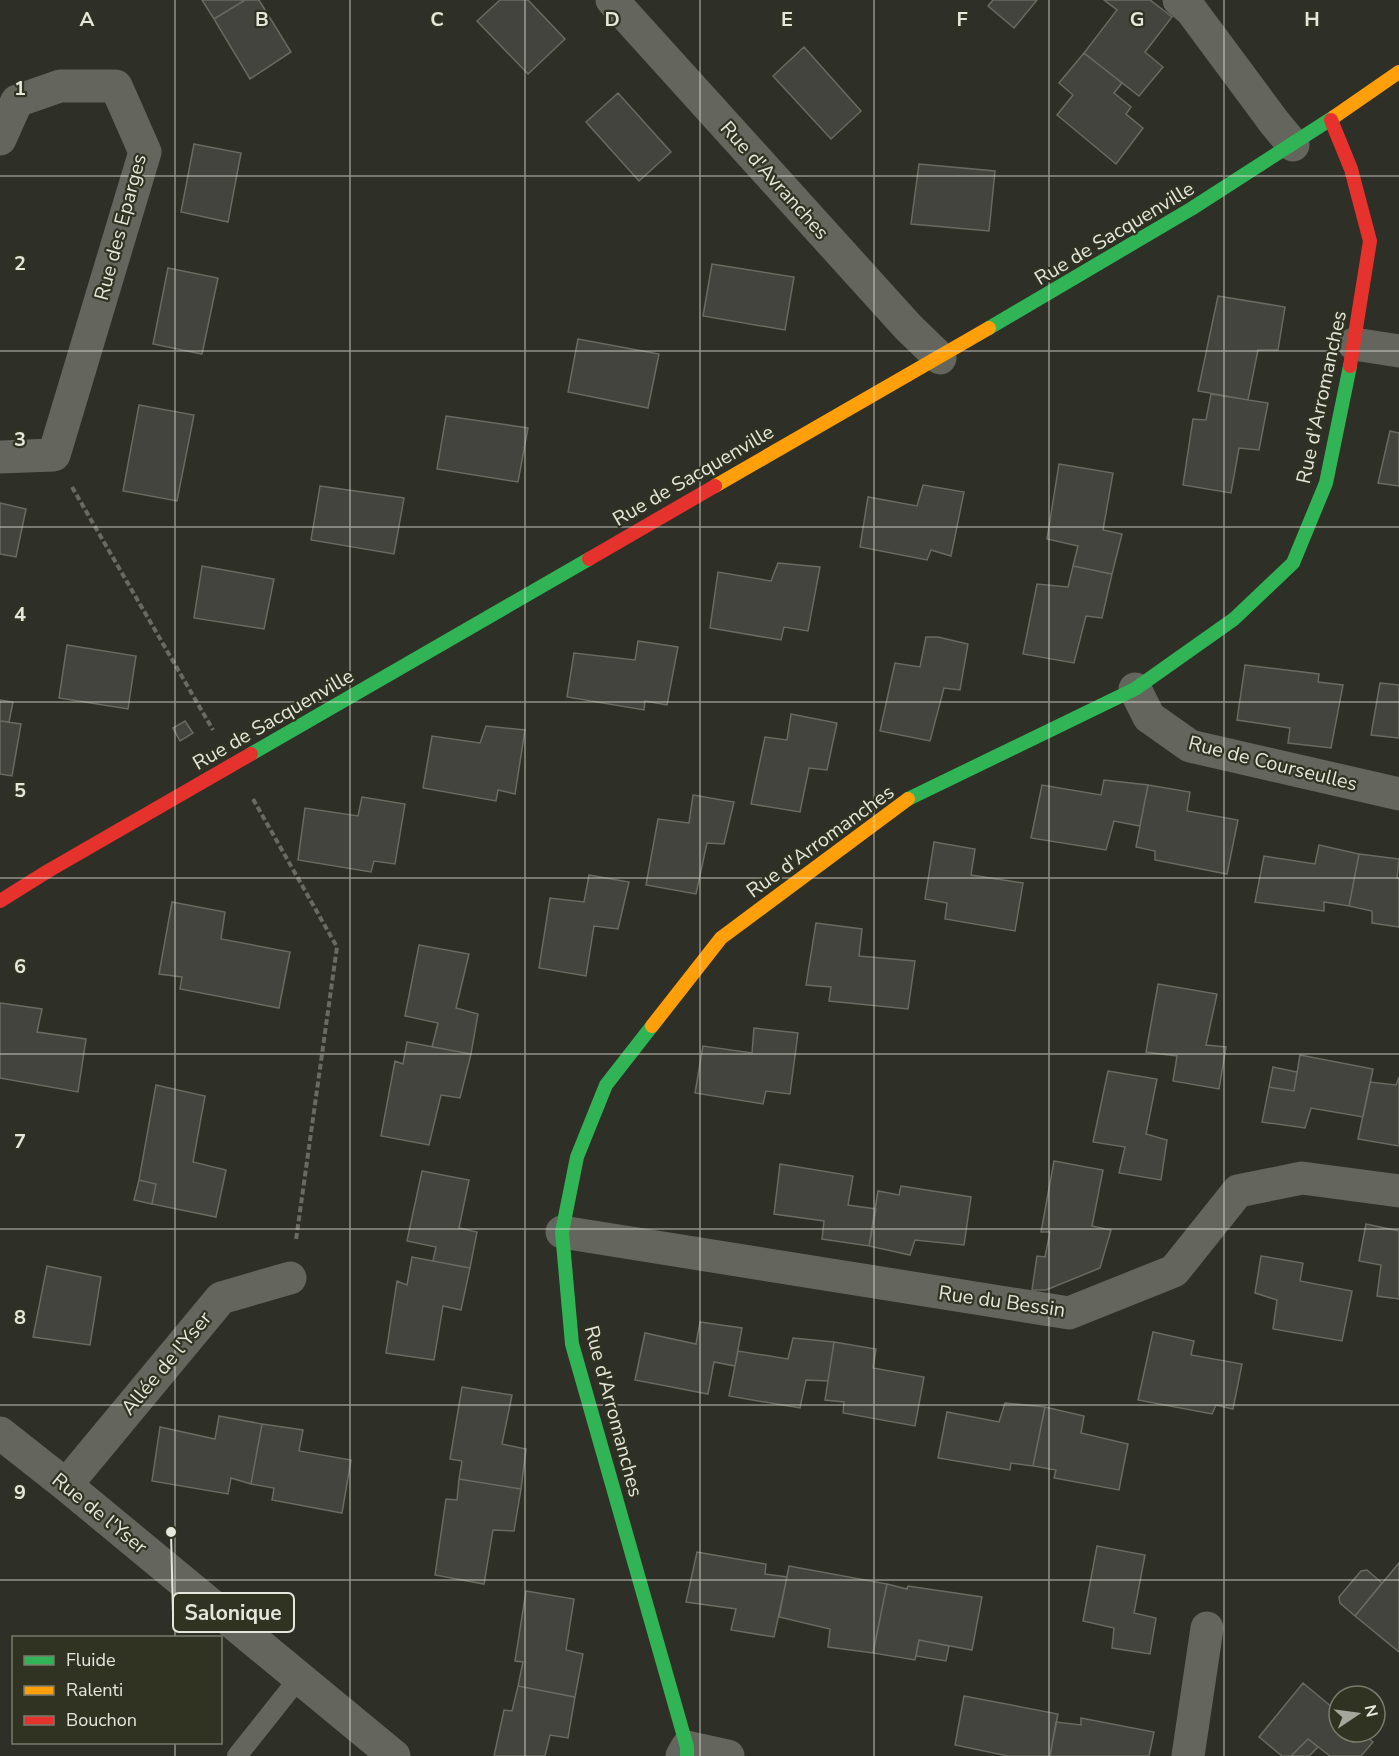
<svg xmlns="http://www.w3.org/2000/svg" width="1399" height="1756" viewBox="0 0 1399 1756" font-family="'Nunito Sans',sans-serif">
<style>
.building{fill:#43443d;stroke:#696a62;stroke-width:1.5}
.lines{fill:none;stroke-linecap:round;stroke-linejoin:round}
.path{stroke:#6a6a63;stroke-width:4;stroke-dasharray:6 3;stroke-linecap:butt}
.lane{stroke:#64655d;stroke-width:20}
.street{stroke:#64655d;stroke-width:33}
.fast{stroke:#30b455;stroke-width:14}
.slow{stroke:#ff9f0a;stroke-width:14}
.jam{stroke:#e5322d;stroke-width:14}
.grid{fill:none;stroke:#e5e6dc;stroke-width:1.5;stroke-opacity:0.55}
.labels{text-anchor:middle;stroke-width:4.5;stroke-linejoin:round;paint-order:stroke}
.street-label{font-size:20px;fill:#e5e6dc;stroke:#313322}
.grid-label{font-size:20px;text-anchor:middle;font-weight:bold;fill:#e5e6dc;stroke:#313322;stroke-width:4.5;stroke-linejoin:round;paint-order:stroke}
.leader{fill:none;stroke:#e5e6dc;stroke-width:2}
.callout-dot{fill:#e5e6dc;stroke:#313322;stroke-width:2}
.callout{fill:#313322;stroke:#e5e6dc;stroke-width:2}
.callout-label{font-size:21px;text-anchor:middle;font-weight:bold;fill:#e5e6dc}
</style>
<rect width="100%" height="100%" fill="#2e2f26"/>
<!-- building -->
<path class="building" d="M 202,0 L 245,0 L 214,19 Z
M 245,0 L 259,0 L 291,52 L 250,79 L 214,19 Z
M 500,0 L 528,0 L 565,39 L 528,74 L 477,21 Z
M 993,0 L 1037,0 L 1014,28 L 988,6 Z
M 1104,0 L 1150,0 L 1172,17 L 1145,52 L 1163,67 L 1139,96 L 1084,53 L 1117,10 Z
M 804,47 L 861,111 L 831,139 L 773,76 Z
M 1084,53 L 1122,83 L 1114,93 L 1131,107 L 1126,114 L 1143,128 L 1116,164 L 1057,115 L 1073,95 L 1059,83 Z
M 618,93 L 671,152 L 639,181 L 586,122 Z
M 194,144 L 241,153 L 228,222 L 181,212 Z
M 919,164 L 995,171 L 989,231 L 911,224 Z
M 712,264 L 794,277 L 785,330 L 703,316 Z
M 168,268 L 218,278 L 202,354 L 153,344 Z
M 1218,296 L 1285,307 L 1278,350 L 1258,350 L 1248,400 L 1198,391 Z
M 578,339 L 659,354 L 648,408 L 568,392 Z
M 1211,394 L 1268,403 L 1259,450 L 1239,448 L 1231,493 L 1183,485 L 1193,419 L 1206,420 Z
M 139,405 L 194,415 L 177,501 L 123,491 Z
M 446,416 L 528,428 L 518,482 L 437,469 Z
M 1390,431 L 1399,433 L 1399,486 L 1378,483 Z
M 1059,464 L 1113,473 L 1103,530 L 1122,534 L 1112,574 L 1073,566 L 1078,546 L 1047,539 Z
M 923,485 L 964,492 L 951,556 L 931,550 L 927,560 L 860,547 L 868,497 L 917,506 Z
M 320,486 L 404,498 L 394,554 L 311,540 Z
M 0,503 L 26,509 L 16,557 L 0,554 Z
M 778,563 L 820,567 L 808,631 L 784,627 L 781,640 L 710,628 L 718,572 L 771,581 Z
M 202,566 L 274,579 L 264,629 L 194,618 Z
M 1073,566 L 1112,574 L 1102,618 L 1086,616 L 1074,663 L 1023,654 L 1037,584 L 1068,587 Z
M 926,637 L 938,637 L 968,644 L 960,690 L 944,688 L 930,741 L 880,731 L 895,663 L 920,667 Z
M 638,641 L 678,647 L 667,705 L 645,701 L 644,710 L 567,697 L 574,653 L 635,660 Z
M 67,645 L 136,656 L 128,709 L 59,698 Z
M 1245,665 L 1319,674 L 1318,682 L 1343,685 L 1331,748 L 1288,743 L 1290,728 L 1237,720 Z
M 1380,683 L 1399,685 L 1399,738 L 1371,735 Z
M 0,700 L 13,702 L 9,722 L 0,721 Z
M 791,714 L 837,723 L 827,770 L 809,768 L 800,812 L 751,804 L 765,737 L 787,740 Z
M 0,721 L 21,724 L 12,776 L 0,774 Z
M 185,721 L 193,733 L 180,741 L 173,728 Z
M 486,726 L 525,730 L 515,794 L 498,790 L 496,801 L 423,788 L 432,736 L 480,743 Z
M 1104,780 L 1148,785 L 1140,826 L 1114,821 L 1106,850 L 1031,838 L 1042,785 L 1101,795 Z
M 1148,785 L 1190,792 L 1187,811 L 1238,820 L 1227,874 L 1155,860 L 1155,851 L 1136,847 Z
M 693,795 L 734,802 L 724,844 L 707,843 L 696,894 L 646,885 L 658,819 L 689,823 Z
M 362,797 L 405,804 L 395,864 L 374,861 L 371,872 L 298,860 L 305,808 L 358,816 Z
M 934,842 L 975,849 L 971,875 L 1023,883 L 1015,931 L 945,919 L 947,903 L 925,899 Z
M 1319,845 L 1359,854 L 1349,906 L 1324,902 L 1324,911 L 1255,902 L 1264,856 L 1315,864 Z
M 1359,854 L 1399,859 L 1397,878 L 1399,878 L 1399,927 L 1372,923 L 1372,911 L 1349,906 Z
M 589,875 L 629,882 L 618,929 L 594,926 L 586,976 L 539,968 L 550,898 L 584,902 Z
M 172,902 L 225,912 L 221,939 L 290,952 L 279,1008 L 180,989 L 182,977 L 159,974 Z
M 816,923 L 862,929 L 859,956 L 915,961 L 908,1009 L 829,1001 L 831,987 L 806,985 Z
M 419,945 L 469,954 L 456,1008 L 478,1014 L 471,1054 L 432,1047 L 438,1023 L 405,1016 Z
M 1158,984 L 1217,994 L 1206,1045 L 1226,1047 L 1219,1089 L 1173,1081 L 1177,1056 L 1146,1052 Z
M 0,1003 L 42,1009 L 37,1032 L 86,1039 L 78,1092 L 0,1078 Z
M 754,1028 L 798,1033 L 790,1094 L 766,1091 L 763,1104 L 695,1093 L 703,1046 L 752,1053 Z
M 407,1042 L 471,1054 L 460,1098 L 441,1095 L 429,1145 L 381,1136 L 395,1061 L 403,1064 Z
M 1300,1055 L 1373,1069 L 1363,1117 L 1311,1108 L 1305,1128 L 1262,1122 L 1269,1087 L 1294,1091 Z
M 1273,1067 L 1297,1072 L 1294,1091 L 1269,1087 Z
M 1108,1071 L 1157,1079 L 1146,1134 L 1167,1140 L 1161,1180 L 1119,1173 L 1125,1147 L 1093,1142 Z
M 1399,1077 L 1399,1146 L 1358,1139 L 1370,1082 L 1396,1085 Z
M 156,1085 L 205,1096 L 193,1162 L 226,1170 L 216,1217 L 152,1204 L 156,1184 L 139,1180 Z
M 1054,1161 L 1103,1170 L 1092,1226 L 1111,1230 L 1100,1268 L 1046,1290 L 1032,1290 L 1037,1256 L 1045,1257 L 1050,1232 L 1041,1232 Z
M 780,1164 L 853,1176 L 848,1205 L 876,1209 L 869,1246 L 822,1239 L 824,1221 L 774,1214 Z
M 422,1171 L 469,1180 L 459,1228 L 477,1232 L 470,1268 L 433,1261 L 436,1247 L 407,1241 Z
M 139,1180 L 156,1184 L 152,1204 L 134,1200 Z
M 901,1186 L 971,1197 L 964,1245 L 915,1240 L 910,1255 L 869,1246 L 878,1191 L 899,1195 Z
M 1366,1224 L 1399,1231 L 1399,1299 L 1377,1296 L 1381,1265 L 1359,1261 Z
M 1261,1256 L 1303,1263 L 1300,1281 L 1352,1291 L 1342,1341 L 1273,1329 L 1277,1300 L 1255,1293 Z
M 412,1257 L 470,1268 L 461,1310 L 443,1306 L 434,1360 L 386,1353 L 397,1281 L 407,1285 Z
M 47,1266 L 101,1277 L 90,1345 L 33,1337 Z
M 700,1322 L 742,1328 L 735,1366 L 714,1362 L 708,1394 L 635,1380 L 645,1333 L 696,1344 Z
M 1153,1332 L 1194,1341 L 1191,1355 L 1242,1364 L 1233,1409 L 1216,1405 L 1212,1414 L 1138,1400 Z
M 793,1338 L 834,1342 L 828,1381 L 806,1380 L 800,1408 L 729,1396 L 738,1351 L 788,1359 Z
M 834,1342 L 876,1349 L 873,1368 L 924,1377 L 915,1426 L 843,1413 L 844,1402 L 825,1400 Z
M 462,1387 L 512,1395 L 502,1444 L 526,1449 L 521,1489 L 459,1479 L 462,1461 L 450,1459 Z
M 1005,1403 L 1045,1407 L 1033,1466 L 1011,1463 L 1010,1470 L 938,1458 L 947,1412 L 999,1422 Z
M 1045,1407 L 1084,1416 L 1081,1433 L 1128,1444 L 1119,1490 L 1054,1478 L 1056,1470 L 1033,1466 Z
M 219,1416 L 262,1424 L 251,1484 L 231,1478 L 228,1494 L 152,1481 L 160,1427 L 215,1439 Z
M 262,1424 L 303,1430 L 299,1451 L 351,1460 L 342,1513 L 272,1500 L 274,1488 L 251,1484 Z
M 459,1479 L 521,1489 L 514,1531 L 493,1530 L 484,1584 L 435,1575 L 446,1499 L 457,1500 Z
M 1097,1546 L 1145,1555 L 1134,1613 L 1156,1618 L 1150,1654 L 1112,1648 L 1114,1628 L 1083,1621 Z
M 697,1552 L 766,1564 L 765,1574 L 787,1577 L 774,1637 L 731,1630 L 736,1609 L 686,1602 Z
M 1399,1563 L 1399,1652 L 1355,1616 Z
M 789,1566 L 887,1584 L 873,1653 L 828,1647 L 830,1629 L 779,1617 Z
M 1367,1570 L 1382,1583 L 1355,1616 L 1340,1603 L 1339,1597 L 1361,1571 Z
M 887,1584 L 907,1589 L 908,1586 L 982,1597 L 972,1650 L 919,1640 L 915,1660 L 873,1653 Z
M 526,1591 L 574,1599 L 566,1650 L 583,1654 L 575,1697 L 518,1686 L 523,1662 L 515,1661 Z
M 919,1640 L 949,1646 L 946,1661 L 916,1656 Z
M 1303,1683 L 1339,1713 L 1339,1732 L 1362,1732 L 1373,1742 L 1361,1756 L 1330,1756 L 1308,1739 L 1291,1756 L 1282,1756 L 1259,1737 Z
M 518,1686 L 575,1697 L 568,1738 L 550,1735 L 545,1756 L 494,1756 L 504,1710 L 512,1711 Z
M 964,1696 L 1058,1714 L 1050,1756 L 1008,1756 L 955,1745 Z
M 1081,1718 L 1154,1732 L 1149,1756 L 1050,1756 L 1056,1722 L 1081,1725 Z
M 1308,1739 L 1318,1747 L 1309,1756 L 1291,1756 Z"/>
<g class="lines">
<!-- path -->
<path class="path" d="M 72,487 L 213,730
M 253,799 L 337,947 L 296,1240"/>
<!-- lane -->
<path class="lane" d="M 237,1756 L 299,1678"/>
<!-- street -->
<path class="street" d="M 612,0 L 908,327 L 940,358
M 1179,0 L 1191,10 L 1274,122 L 1293,145
M 0,139 L 17,101 L 60,86 L 116,86 L 145,152 L 54,455 L 0,457
M 1354,344 L 1399,351
M 1135,689 L 1149,717 L 1190,746 L 1399,794
M 562,1232 L 1069,1313 L 1174,1271 L 1238,1191 L 1302,1178 L 1399,1191
M 0,1433 L 66,1485 L 394,1756
M 66,1485 L 221,1298 L 290,1278
M 682,1756 L 687,1747 L 728,1756
M 1188,1756 L 1207,1628"/>
<!-- fast -->
<path class="fast" d="M 989,328 L 1191,209 L 1334,117
M 251,754 L 589,559
M 908,799 L 1135,689 L 1234,619 L 1293,563 L 1326,483 L 1350,366
M 652,1026 L 606,1085 L 577,1157 L 562,1232 L 572,1344 L 687,1747 L 687,1756"/>
<!-- slow -->
<path class="slow" d="M 1334,117 L 1399,72
M 715,486 L 989,328
M 652,1026 L 721,938 L 908,799"/>
<!-- jam -->
<path class="jam" d="M 1331,120 L 1351,169 L 1370,241 L 1350,366
M 589,559 L 715,486
M 0,901 L 48,871 L 251,754"/>
</g>
<!-- grid -->
<path class="grid" d="M 175,0 L 175,1638M 350,0 L 350,1756M 525,0 L 525,1756M 700,0 L 700,1756M 874,0 L 874,1756M 1049,0 L 1049,1756M 1224,0 L 1224,1756M 0,176 L 1399,176M 0,351 L 1399,351M 0,527 L 1399,527M 0,702 L 1399,702M 0,878 L 1399,878M 0,1054 L 1399,1054M 0,1229 L 1399,1229M 0,1405 L 1399,1405M 0,1580 L 1399,1580M 175,1742 L 175,1756"/>
<g class="labels">
<!-- street labels -->
<g class="street-label">
<text transform="translate(775 180) rotate(48)" y="7">Rue d'Avranches</text>
<text transform="translate(120 227) rotate(-75)" y="7">Rue des Eparges</text>
<text transform="translate(1114 233) rotate(-31)" y="7">Rue de Sacquenville</text>
<text transform="translate(1321 397) rotate(-78)" y="7">Rue d'Arromanches</text>
<text transform="translate(693 475) rotate(-30)" y="7">Rue de Sacquenville</text>
<text transform="translate(273 719) rotate(-30)" y="7">Rue de Sacquenville</text>
<text transform="translate(1273 763) rotate(14)" y="7">Rue de Courseulles</text>
<text transform="translate(820 841) rotate(-36)" y="7">Rue d'Arromanches</text>
<text transform="translate(1002 1301) rotate(8)" y="7">Rue du Bessin</text>
<text transform="translate(166 1363) rotate(-50)" y="7">Allée de l'Yser</text>
<text transform="translate(614 1411) rotate(75)" y="7">Rue d'Arromanches</text>
<text transform="translate(100 1513) rotate(39)" y="7">Rue de l'Yser</text>
</g>
</g>
<g class="grid-label">
<text x="87" y="26">A</text>
<text x="262" y="26">B</text>
<text x="437" y="26">C</text>
<text x="612" y="26">D</text>
<text x="787" y="26">E</text>
<text x="962" y="26">F</text>
<text x="1137" y="26">G</text>
<text x="1312" y="26">H</text>
<text x="20" y="95">1</text>
<text x="20" y="270">2</text>
<text x="20" y="446">3</text>
<text x="20" y="621">4</text>
<text x="20" y="797">5</text>
<text x="20" y="973">6</text>
<text x="20" y="1148">7</text>
<text x="20" y="1324">8</text>
<text x="20" y="1499">9</text>
</g>
<!-- callouts -->
<path class="leader" d="M171 1532L173 1613"/>
<circle class="callout-dot" cx="171" cy="1532" r="6"/>
<rect class="callout" x="173" y="1593" width="121" height="39" rx="6"/>
<g class="callout-label">
<text x="233" y="1620">Salonique</text>
</g>
<!-- legend -->
<rect x="12" y="1636" width="210" height="108" fill="#313322" stroke="#797b6c" stroke-width="1.5"/>
<rect x="24" y="1656" width="30" height="9" fill="#30b455" stroke="#797b6c" stroke-width="1.5"/>
<text x="66" y="1666" font-size="18" fill="#e5e6dc">Fluide</text>
<rect x="24" y="1686" width="30" height="9" fill="#ff9f0a" stroke="#797b6c" stroke-width="1.5"/>
<text x="66" y="1696" font-size="18" fill="#e5e6dc">Ralenti</text>
<rect x="24" y="1716" width="30" height="9" fill="#e5322d" stroke="#797b6c" stroke-width="1.5"/>
<text x="66" y="1726" font-size="18" fill="#e5e6dc">Bouchon</text>
<!-- north arrow -->
<g transform="translate(1357 1714) rotate(77)"><circle r="28" fill="#313322" stroke="#797b6c" stroke-width="1.5"/>
<path d="M0-4.5L10 22L0 15L-10 22Z" fill="#a5a69c"/>
<text y="-9" font-size="16" font-weight="bold" text-anchor="middle" fill="#e5e6dc">N</text>
</g>
</svg>
